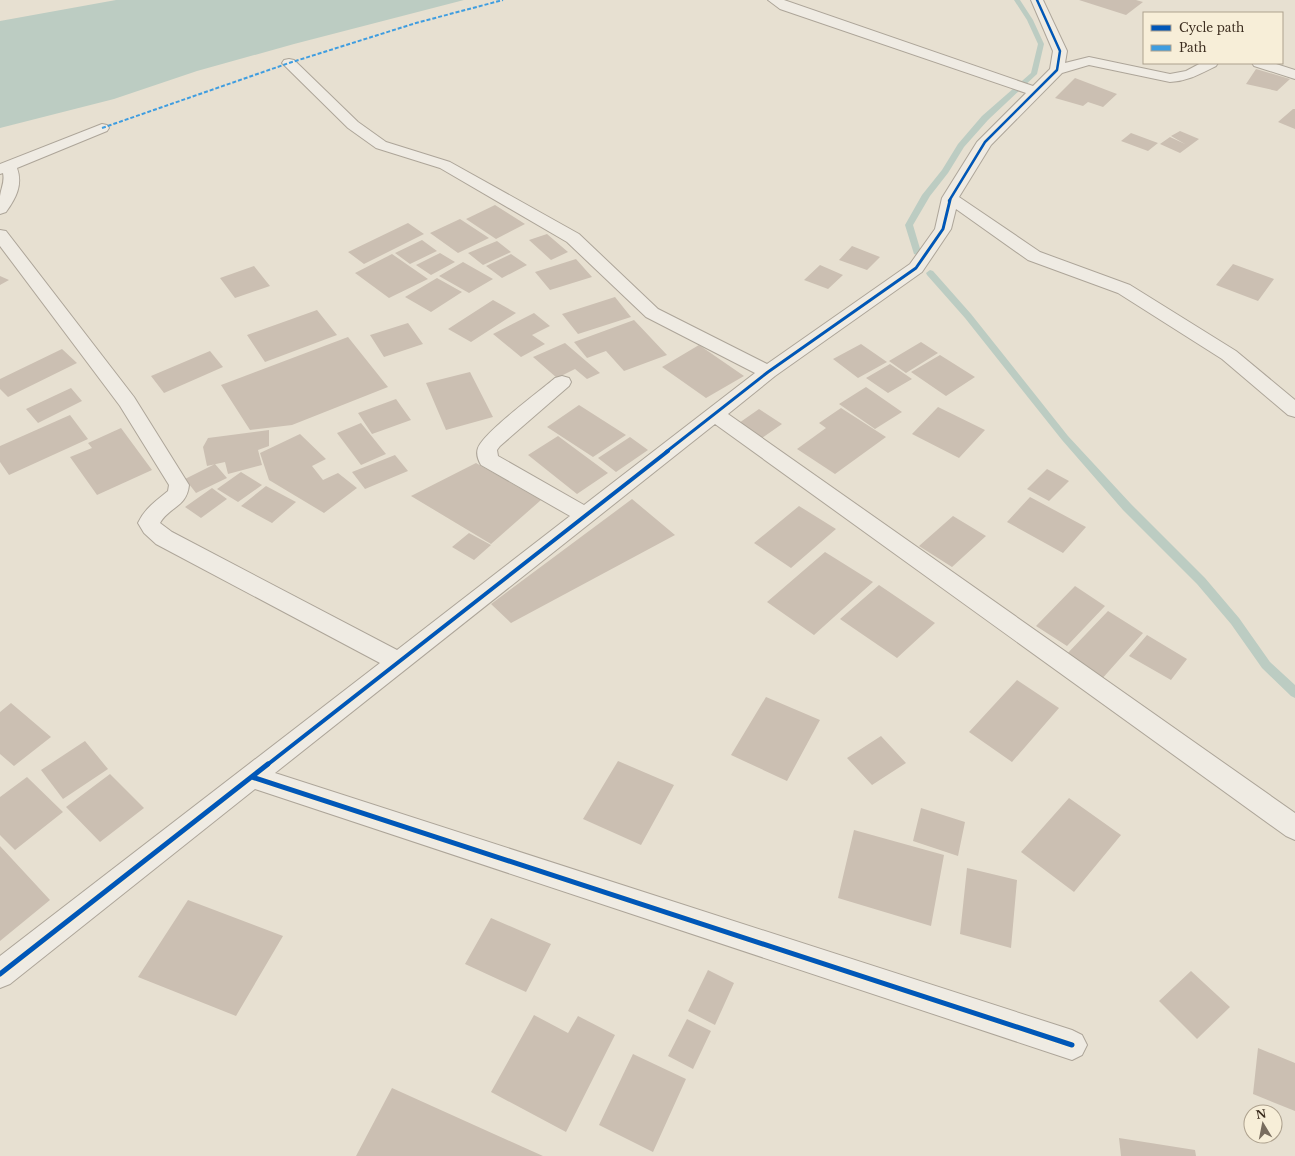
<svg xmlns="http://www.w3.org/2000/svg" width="1295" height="1156" viewBox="0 0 1295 1156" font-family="'Libre Baskerville',serif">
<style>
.water{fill:#bcccc2}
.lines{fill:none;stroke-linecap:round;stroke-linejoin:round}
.stream{fill:#bcccc2;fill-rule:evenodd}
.building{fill:#cbbfb2}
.minor-casing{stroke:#ada599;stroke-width:2}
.minor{fill:#efebe3;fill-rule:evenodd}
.quiet{stroke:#3f9de0;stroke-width:2;stroke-dasharray:4 2;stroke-linecap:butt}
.cycleway-far3-casing{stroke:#f7eed8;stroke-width:4}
.cycleway-far2-casing{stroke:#f7eed8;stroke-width:5}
.cycleway-far1-casing{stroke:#f7eed8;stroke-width:6}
.cycleway-casing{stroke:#f7eed8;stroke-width:8}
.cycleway-far3{stroke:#0057b8;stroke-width:2.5}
.cycleway-far2{stroke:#0057b8;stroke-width:3}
.cycleway-far1{stroke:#0057b8;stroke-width:4}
.cycleway{stroke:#0057b8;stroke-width:5}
</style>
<rect width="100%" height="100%" fill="#e7e0d1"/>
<!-- water -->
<path class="water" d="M 116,0 L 464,0 L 294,44 L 197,71 L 114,99 L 0,128 L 0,21 Z"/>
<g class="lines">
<!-- stream -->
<path class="stream" d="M 1014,0 L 1020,0 L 1033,20 L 1044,44 L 1037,74 L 988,120 L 964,147 L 948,173 L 930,196 L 913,225 L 921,252 L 917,255 L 914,254 L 905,225 L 922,195 L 942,170 L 958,144 L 982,116 L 1031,73 L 1038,44 L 1027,20 Z
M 930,270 L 933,271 L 971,314 L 1068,436 L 1131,504 L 1205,578 L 1239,618 L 1270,662 L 1295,685 L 1295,698 L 1291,696 L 1262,668 L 1231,624 L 1197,584 L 1123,510 L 1062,440 L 965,318 L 927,275 L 926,273 Z"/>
</g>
<!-- building -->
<path class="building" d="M 1079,0 L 1136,0 L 1143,2 L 1126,15 Z
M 1256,69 L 1290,79 L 1277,91 L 1246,84 Z
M 1075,78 L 1117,94 L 1103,107 L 1088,102 L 1083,106 L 1055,98 Z
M 1293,109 L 1295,109 L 1295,129 L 1278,122 Z
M 1180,131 L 1199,139 L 1180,153 L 1160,144 L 1170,137 L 1185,144 L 1171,136 Z
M 1131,133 L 1158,143 L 1148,151 L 1121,141 Z
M 495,205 L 525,224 L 496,239 L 466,219 Z
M 460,219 L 489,238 L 458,253 L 430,233 Z
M 408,223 L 424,234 L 364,264 L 348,252 Z
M 547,234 L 568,252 L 551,260 L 529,240 Z
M 422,240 L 437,251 L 410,264 L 395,253 Z
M 497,241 L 511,252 L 483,265 L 468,253 Z
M 852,246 L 880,257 L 867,270 L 839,260 Z
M 440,253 L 455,262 L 431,275 L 416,265 Z
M 392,254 L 428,279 L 389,298 L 355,273 Z
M 511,254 L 527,265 L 502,278 L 486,266 Z
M 576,259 L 592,277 L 550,290 L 535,272 Z
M 463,262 L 493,279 L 469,293 L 439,276 Z
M 1233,264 L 1274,279 L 1258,301 L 1216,285 Z
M 820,265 L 843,275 L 828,289 L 804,280 Z
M 254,266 L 270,286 L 235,298 L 220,278 Z
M 0,276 L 9,280 L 0,285 Z
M 437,278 L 462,292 L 431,312 L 405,297 Z
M 615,297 L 631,317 L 578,334 L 562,314 Z
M 493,300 L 516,313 L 471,342 L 448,329 Z
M 317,310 L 337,335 L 265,362 L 247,335 Z
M 534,313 L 550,326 L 532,335 L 545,344 L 521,357 L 493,334 Z
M 634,320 L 667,355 L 624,371 L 606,351 L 587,358 L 574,342 Z
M 408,323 L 423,344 L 384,357 L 370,335 Z
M 348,337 L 388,387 L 292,425 L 250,430 L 221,385 Z
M 921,342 L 938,353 L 906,373 L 889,361 Z
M 565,343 L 600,373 L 587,379 L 575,369 L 557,378 L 533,357 Z
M 861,344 L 887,362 L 858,378 L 833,359 Z
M 699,345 L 744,376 L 706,398 L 662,367 Z
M 62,349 L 77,363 L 8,397 L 0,389 L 0,379 Z
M 210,351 L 223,367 L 164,393 L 151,376 Z
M 940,355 L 975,377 L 946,396 L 911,372 Z
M 890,364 L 912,379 L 888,393 L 866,378 Z
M 470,372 L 493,417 L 446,430 L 426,383 Z
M 866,387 L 902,412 L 875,429 L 839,404 Z
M 71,388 L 82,401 L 38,423 L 26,409 Z
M 396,399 L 411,420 L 372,434 L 358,413 Z
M 579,405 L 626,435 L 593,457 L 547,427 Z
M 938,407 L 985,430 L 959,458 L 912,434 Z
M 841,408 L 886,437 L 835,474 L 797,449 L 826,428 L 819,423 Z
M 759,409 L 782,424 L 762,438 L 739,423 Z
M 70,415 L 88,439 L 9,475 L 0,462 L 0,446 Z
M 361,423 L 386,454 L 361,465 L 337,433 Z
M 121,428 L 152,470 L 97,495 L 70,457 L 92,448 L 88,443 Z
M 269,430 L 269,446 L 258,450 L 262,465 L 228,474 L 225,462 L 207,466 L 203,447 L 208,438 Z
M 300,434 L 326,459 L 312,466 L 323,480 L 338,473 L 357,488 L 324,513 L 269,480 L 260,453 Z
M 558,436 L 608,473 L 577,494 L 528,455 Z
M 630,437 L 648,450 L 616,472 L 598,458 Z
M 395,455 L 408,471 L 365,489 L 352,472 Z
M 476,463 L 541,500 L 491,544 L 411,496 Z
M 215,464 L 227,478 L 196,493 L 185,479 Z
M 1047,469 L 1069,481 L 1049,501 L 1027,489 Z
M 241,472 L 262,485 L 238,502 L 217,489 Z
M 266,486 L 296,502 L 272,523 L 241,506 Z
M 212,488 L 227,499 L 201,518 L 185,507 Z
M 1030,497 L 1086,527 L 1063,553 L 1007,522 Z
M 632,499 L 675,535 L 511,623 L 491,604 Z
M 799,506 L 836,529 L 791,568 L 754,543 Z
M 953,516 L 986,536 L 952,567 L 919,546 Z
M 469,533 L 491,545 L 474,560 L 452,547 Z
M 825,552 L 873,582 L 814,635 L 767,602 Z
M 879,585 L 935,623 L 897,658 L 840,619 Z
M 1075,586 L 1105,606 L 1067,646 L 1036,626 Z
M 1108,611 L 1143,633 L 1100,681 L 1064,657 Z
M 1147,635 L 1187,659 L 1171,680 L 1129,656 Z
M 1017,680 L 1059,708 L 1012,762 L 969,732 Z
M 766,697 L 820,720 L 787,781 L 731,755 Z
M 11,703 L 51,737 L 14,766 L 0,754 L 0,712 Z
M 881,736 L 906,763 L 872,785 L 847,758 Z
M 85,741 L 108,769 L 63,799 L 41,770 Z
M 618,761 L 674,785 L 641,845 L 583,819 Z
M 110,774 L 144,808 L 100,842 L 66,807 Z
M 27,777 L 63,812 L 15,850 L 0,835 L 0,797 Z
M 1069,798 L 1121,835 L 1074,892 L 1021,852 Z
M 921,808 L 965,822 L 958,856 L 913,841 Z
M 854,830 L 944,855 L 931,926 L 838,898 Z
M 0,846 L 50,900 L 0,941 Z
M 967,868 L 1017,880 L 1011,948 L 960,934 Z
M 188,900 L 283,936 L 236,1016 L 138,977 Z
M 491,918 L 551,944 L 526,992 L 465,964 Z
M 708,970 L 734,983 L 715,1025 L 688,1011 Z
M 1191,971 L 1230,1007 L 1197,1039 L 1159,1001 Z
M 534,1015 L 568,1033 L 578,1016 L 615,1035 L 566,1132 L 491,1092 Z
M 687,1019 L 711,1031 L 693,1069 L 668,1056 Z
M 1258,1048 L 1295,1063 L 1295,1111 L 1253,1094 Z
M 633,1054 L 686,1079 L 653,1152 L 599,1125 Z
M 392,1088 L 543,1156 L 356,1156 Z
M 1119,1138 L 1195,1150 L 1196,1156 L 1121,1156 Z"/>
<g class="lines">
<defs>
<path id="minor" d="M 768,0 L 784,0 L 1033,86 L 1050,69 L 1053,51 L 1031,0 L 1043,0 L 1067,51 L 1065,63 L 1089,57 L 1170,74 L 1186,71 L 1201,63 L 1218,63 L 1216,66 C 1200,74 1188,81 1170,82 L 1089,65 L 1062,73 L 991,145 L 959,197 L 1040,252 L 1130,285 L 1236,351 L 1295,400 L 1295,417 L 1288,415 L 1222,359 L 1118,293 L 1028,260 L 956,209 L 951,229 L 922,272 L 775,376 L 728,414 L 1295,813 L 1295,840 L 1286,836 L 715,424 L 275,773 L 1072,1030 L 1082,1035 L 1087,1045 L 1082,1055 L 1072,1060 L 255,789 L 10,984 L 0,988 L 0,956 L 380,663 L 156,544 L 144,533 L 138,523 C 145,508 156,501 168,491 L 169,485 L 120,406 L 0,246 L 0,230 L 6,231 L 134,397 L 189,485 C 187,507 169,507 160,523 L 172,532 L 397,650 L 570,516 L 481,465 C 478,460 476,453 478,448 C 484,432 540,391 555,378 L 562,376 L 569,378 L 571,382 L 569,386 L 500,446 L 497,450 L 498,456 L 584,505 L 755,373 L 646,317 L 567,242 L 440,168 L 376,148 L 348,128 L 282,63 L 284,60 L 289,59 L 294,60 L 358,122 L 386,142 L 450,162 L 579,234 L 658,309 L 767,364 L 910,264 L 935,229 L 942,198 L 977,142 L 1026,93 L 780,9 Z
M 1252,63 L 1273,63 L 1295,70 L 1295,79 L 1254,66 Z
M 102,124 L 107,125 L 109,128 L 107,131 L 17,168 C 23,185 16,198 6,212 L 0,214 C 0,208 0,202 0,196 C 1,188 5,182 3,173 L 0,174 L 0,164 Z"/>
</defs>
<!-- minor casing -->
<use href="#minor" class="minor-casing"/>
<!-- minor -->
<use href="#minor" class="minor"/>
<!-- quiet -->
<path class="quiet" d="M 102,128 L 289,63 L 416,23 L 503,0"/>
<defs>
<path id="cycleway-far3" d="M 949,201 L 985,142 L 1057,70 L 1060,51 L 1037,0"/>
<path id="cycleway-far2" d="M 666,452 L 768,372 L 916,268 L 943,229 L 950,200"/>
<path id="cycleway-far1" d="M 267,765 L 668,451"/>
<path id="cycleway" d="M 252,777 L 1072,1045
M 0,974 L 268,764"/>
</defs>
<!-- cycleway-far3 casing -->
<use href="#cycleway-far3" class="cycleway-far3-casing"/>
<!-- cycleway-far2 casing -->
<use href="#cycleway-far2" class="cycleway-far2-casing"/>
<!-- cycleway-far1 casing -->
<use href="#cycleway-far1" class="cycleway-far1-casing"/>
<!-- cycleway casing -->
<use href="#cycleway" class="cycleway-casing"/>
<!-- cycleway-far3 -->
<use href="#cycleway-far3" class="cycleway-far3"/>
<!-- cycleway-far2 -->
<use href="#cycleway-far2" class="cycleway-far2"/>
<!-- cycleway-far1 -->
<use href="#cycleway-far1" class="cycleway-far1"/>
<!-- cycleway -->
<use href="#cycleway" class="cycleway"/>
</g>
<!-- legend -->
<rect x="1143" y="12" width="140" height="52" fill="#f7eed8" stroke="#ada18e"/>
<rect x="1151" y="25" width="20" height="6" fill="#0057b8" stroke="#ada18e"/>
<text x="1179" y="32" font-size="12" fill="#3d2e20">Cycle path</text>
<rect x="1151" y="45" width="20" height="6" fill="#3f9de0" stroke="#ada18e"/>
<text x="1179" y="52" font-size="12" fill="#3d2e20">Path</text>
<!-- north arrow -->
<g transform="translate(1263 1124) rotate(350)"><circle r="19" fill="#f7eed8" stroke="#ada18e"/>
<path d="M0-3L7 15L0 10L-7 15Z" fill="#786c5e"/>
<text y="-6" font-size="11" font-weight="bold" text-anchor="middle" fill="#3d2e20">N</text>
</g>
</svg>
